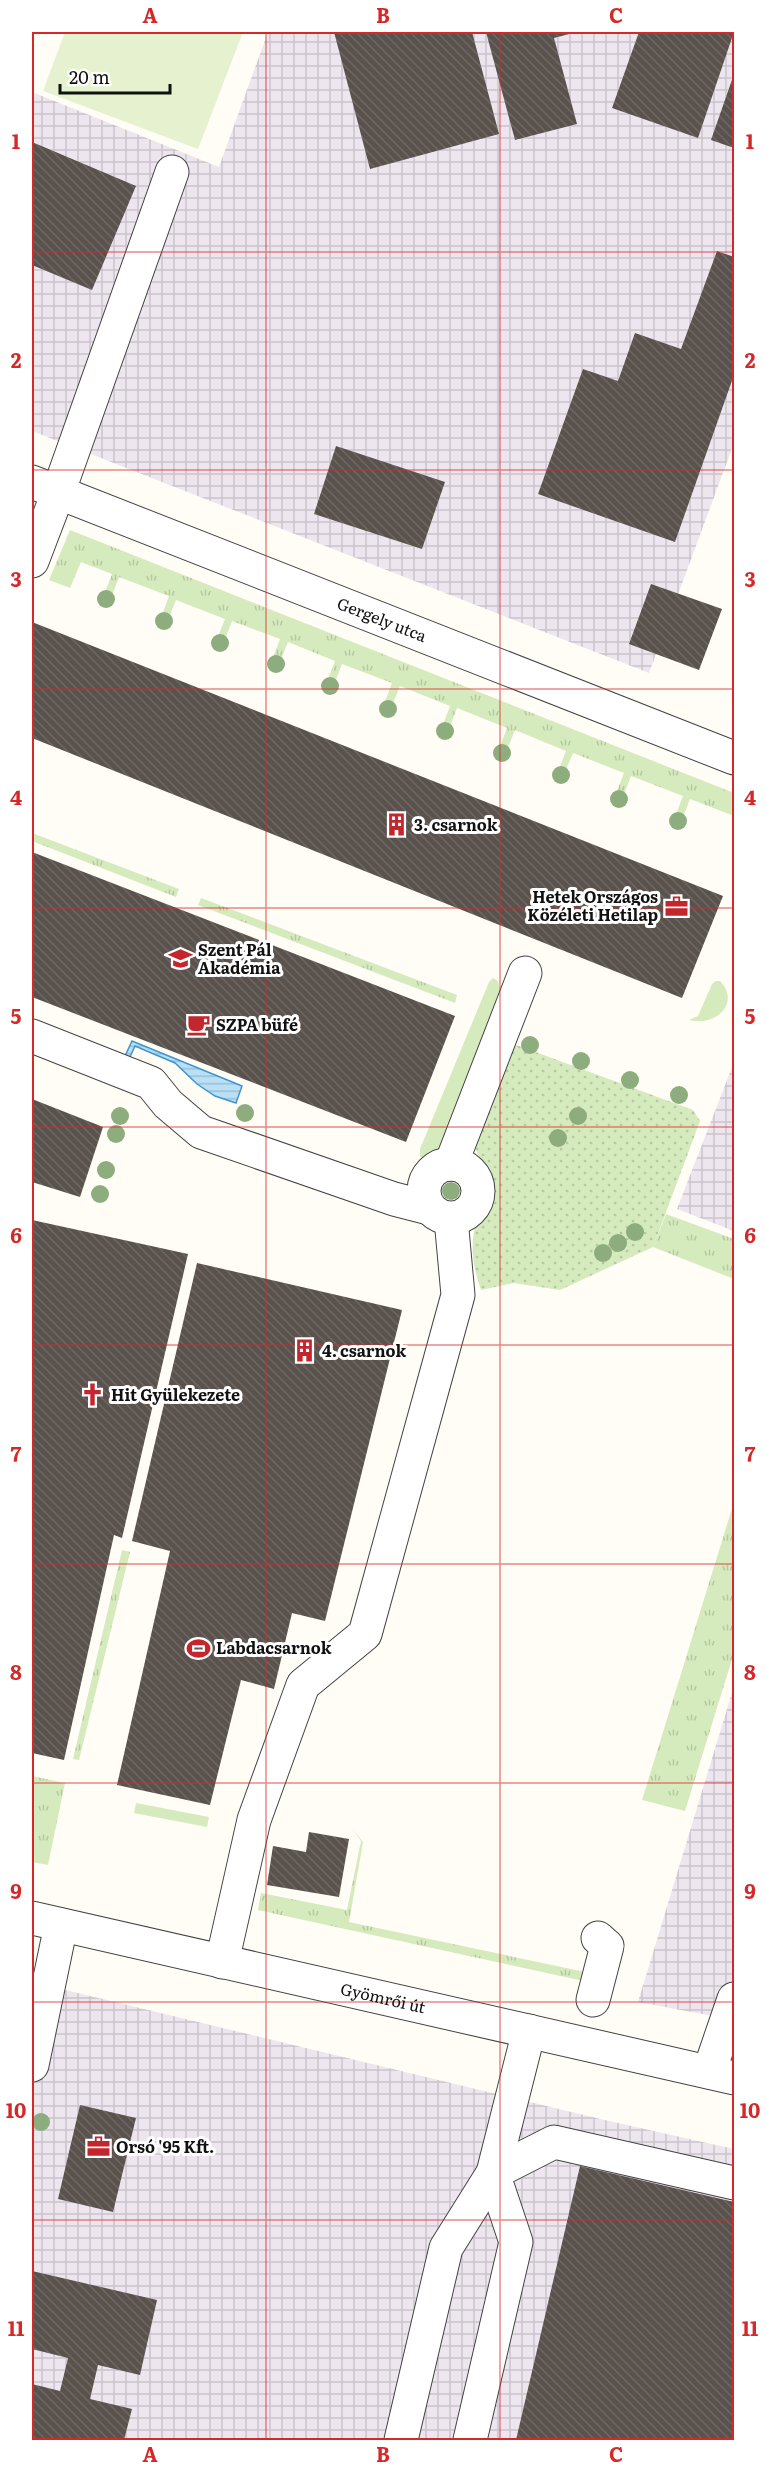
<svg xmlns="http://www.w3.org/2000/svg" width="766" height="2472" viewBox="0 0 766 2472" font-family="Literata,serif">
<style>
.industrial{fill:url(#industrial-grid)}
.grass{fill:url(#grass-tufts)}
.park{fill:url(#park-dots)}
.garden{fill:#d5ebbd}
.pitch{fill:#e6f2cf}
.water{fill:url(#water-rules);stroke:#3f96cf;stroke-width:1.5}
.building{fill:url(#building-back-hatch)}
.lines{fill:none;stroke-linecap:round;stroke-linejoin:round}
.minor-casing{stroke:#444;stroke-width:35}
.minor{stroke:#fff;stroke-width:33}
.tree{fill:#8dad7f}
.grid{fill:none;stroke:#d62828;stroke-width:1.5;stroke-opacity:0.55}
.labels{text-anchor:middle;stroke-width:6;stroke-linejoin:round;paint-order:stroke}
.street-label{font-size:16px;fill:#111;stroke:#fff}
.poi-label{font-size:16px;font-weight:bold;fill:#111;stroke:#fff;text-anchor:start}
.neatline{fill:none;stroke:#d62828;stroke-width:2}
.grid-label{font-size:20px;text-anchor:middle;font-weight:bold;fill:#d62828}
</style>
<defs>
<pattern id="industrial-grid" width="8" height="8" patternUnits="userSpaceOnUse" patternTransform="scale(1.5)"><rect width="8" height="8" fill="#eee6ef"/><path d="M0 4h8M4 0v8" fill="none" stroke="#cbc4cc"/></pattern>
<pattern id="grass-tufts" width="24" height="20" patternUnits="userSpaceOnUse" patternTransform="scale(1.5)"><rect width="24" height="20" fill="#d5ebbd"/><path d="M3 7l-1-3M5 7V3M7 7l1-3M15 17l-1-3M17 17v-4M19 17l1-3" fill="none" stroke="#b6c8a1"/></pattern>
<pattern id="park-dots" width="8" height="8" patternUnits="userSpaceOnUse" patternTransform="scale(1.5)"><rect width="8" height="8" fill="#d5ebbd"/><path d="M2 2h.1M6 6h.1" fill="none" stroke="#b6c8a1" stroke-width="1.8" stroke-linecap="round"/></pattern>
<pattern id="water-rules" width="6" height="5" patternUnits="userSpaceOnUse" patternTransform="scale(1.5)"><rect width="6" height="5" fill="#b9e0f7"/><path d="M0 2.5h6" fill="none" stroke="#9ebfd3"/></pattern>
<pattern id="building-back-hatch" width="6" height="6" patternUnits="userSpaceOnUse" patternTransform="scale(1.5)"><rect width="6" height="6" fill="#5a524d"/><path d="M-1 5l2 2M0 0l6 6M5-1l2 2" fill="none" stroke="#6d6662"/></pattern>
</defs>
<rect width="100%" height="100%" fill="#fffdf5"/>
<!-- industrial -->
<path class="industrial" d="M 268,32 L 734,32 L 734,443 L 649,673 L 32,431 L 32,92 L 219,167 Z
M 734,1062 L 734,1231 L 677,1209 Z
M 734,1686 L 734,2020 L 638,2002 Z
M 32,1982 L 609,2121 L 734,2149 L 734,2440 L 32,2440 Z"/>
<!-- grass -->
<path class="grass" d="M 70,530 L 734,793 L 734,816 L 690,799 L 680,825 L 673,822 L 683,796 L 631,776 L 621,802 L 614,799 L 624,773 L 573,753 L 562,779 L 556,777 L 566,751 L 515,730 L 504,757 L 497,754 L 507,728 L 457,708 L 447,734 L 440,732 L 450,706 L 400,686 L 389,713 L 382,709 L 392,683 L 342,664 L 332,690 L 325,687 L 335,661 L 288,642 L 277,669 L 270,666 L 280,639 L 232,621 L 222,647 L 215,644 L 225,619 L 176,600 L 166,625 L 159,623 L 169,596 L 119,577 L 109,603 L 102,600 L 112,574 L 81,562 L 70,588 L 49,580 Z
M 32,833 L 179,889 L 176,897 L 32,841 Z
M 201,898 L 457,995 L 455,1003 L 198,905 Z
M 666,1214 L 734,1239 L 734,1279 L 653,1247 Z
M 734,1502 L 734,1653 L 685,1811 L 642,1800 Z
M 122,1550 L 130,1552 L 79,1760 L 73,1759 Z
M 32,1776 L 65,1783 L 48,1865 L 32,1862 Z
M 352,1828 L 363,1842 L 349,1922 L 590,1973 L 588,1982 L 258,1910 L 261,1893 L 347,1910 L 361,1841 Z"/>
<!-- park -->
<path class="park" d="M 511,1043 L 693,1110 L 700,1121 L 653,1247 L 560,1290 L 514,1283 L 481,1290 C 472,1264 469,1243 478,1216 C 481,1208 490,1199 490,1191 C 491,1176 480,1159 474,1146 Z"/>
<!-- garden -->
<path class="garden" d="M 493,978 L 498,981 L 501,996 L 444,1140 L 435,1153 L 423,1160 L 420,1156 L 420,1149 L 489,982 Z
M 716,981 L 720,981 C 741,1003 716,1027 689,1020 L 698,1016 L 712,984 Z
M 136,1803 L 209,1817 L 207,1827 L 134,1813 Z"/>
<!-- pitch -->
<path class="pitch" d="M 65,32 L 243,32 L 198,149 L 43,91 Z"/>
<!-- water -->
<path class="water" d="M 32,1019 L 125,1056 L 132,1041 L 242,1086 L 236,1103 L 215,1096 L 197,1084 L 175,1063 L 135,1046 L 128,1061 L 32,1024 Z"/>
<!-- building -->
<path class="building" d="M 334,32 L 472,32 L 499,134 L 370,169 Z
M 486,32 L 577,32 L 554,38 L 577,124 L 515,140 Z
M 639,32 L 734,32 L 698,138 L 612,108 Z
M 734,74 L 734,148 L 711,140 Z
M 32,142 L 136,186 L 92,290 L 32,265 Z
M 717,251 L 734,257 L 734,375 L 675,542 L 538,494 L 583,369 L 618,381 L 635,333 L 681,349 Z
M 336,446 L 445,482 L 422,549 L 314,514 Z
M 651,584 L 722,609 L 699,670 L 629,644 Z
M 32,622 L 723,896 L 682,998 L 32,738 Z
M 32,852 L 455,1016 L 406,1142 L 32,997 Z
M 32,1099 L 103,1127 L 80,1197 L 32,1182 Z
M 32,1220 L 188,1254 L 122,1538 L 114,1535 L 64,1760 L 32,1753 Z
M 197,1263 L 402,1310 L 325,1621 L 292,1613 L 274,1689 L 241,1680 L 210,1805 L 117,1785 L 170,1551 L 132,1541 Z
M 309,1832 L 349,1839 L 339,1897 L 267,1885 L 273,1846 L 306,1852 Z
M 80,2105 L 136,2118 L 113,2212 L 58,2199 Z
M 580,2166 L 734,2202 L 734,2440 L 516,2440 Z
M 32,2271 L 157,2300 L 140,2375 L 98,2365 L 90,2399 L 132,2409 L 124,2440 L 32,2440 L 32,2384 L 60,2391 L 68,2358 L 32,2349 Z"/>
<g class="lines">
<defs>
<g id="minor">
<path id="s1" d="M 32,482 L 734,758"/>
<path d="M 32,561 L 58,493 L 172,172"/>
<path d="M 32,1036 L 151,1083 L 168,1104 L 201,1132 L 394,1199 L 429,1208"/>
<circle cx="451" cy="1191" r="27"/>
<path d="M 451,1164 L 525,973"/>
<path id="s2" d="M 32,1918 L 734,2078"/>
<path d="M 222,1962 L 254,1820 L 303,1685 L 365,1634 L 458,1295 L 451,1219"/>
<path d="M 593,2000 L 607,1946 L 598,1938"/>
<path d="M 32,2065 L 61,1925"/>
<path d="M 709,2072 L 734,1999"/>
<path d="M 493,2173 L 554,2142 L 734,2183"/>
<path d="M 401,2440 L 446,2248 L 493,2173 L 529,2031"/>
<path d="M 470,2440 L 516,2242 L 493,2173"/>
</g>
</defs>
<!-- minor casing -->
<use href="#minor" class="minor-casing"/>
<!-- minor -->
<use href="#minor" class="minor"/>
</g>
<!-- trees -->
<g class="tree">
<circle cx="106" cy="599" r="9"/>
<circle cx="164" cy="621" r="9"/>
<circle cx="220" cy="643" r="9"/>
<circle cx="276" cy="664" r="9"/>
<circle cx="330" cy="686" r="9"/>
<circle cx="388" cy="709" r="9"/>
<circle cx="445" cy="731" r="9"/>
<circle cx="502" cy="753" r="9"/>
<circle cx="561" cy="775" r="9"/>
<circle cx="619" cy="799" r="9"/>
<circle cx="678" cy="821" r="9"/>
<circle cx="530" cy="1045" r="9"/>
<circle cx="581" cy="1061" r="9"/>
<circle cx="630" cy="1080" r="9"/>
<circle cx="679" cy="1095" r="9"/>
<circle cx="245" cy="1113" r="9"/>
<circle cx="120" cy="1116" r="9"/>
<circle cx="578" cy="1116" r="9"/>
<circle cx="116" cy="1134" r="9"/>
<circle cx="558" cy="1138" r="9"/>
<circle cx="106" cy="1170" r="9"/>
<circle cx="451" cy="1191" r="9"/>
<circle cx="100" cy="1194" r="9"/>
<circle cx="635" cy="1232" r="9"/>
<circle cx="618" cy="1243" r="9"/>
<circle cx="603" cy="1253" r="9"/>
<circle cx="41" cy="2122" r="9"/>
</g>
<!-- grid -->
<path class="grid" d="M 266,32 L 266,2440M 500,32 L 500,2440M 32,252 L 734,252M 32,470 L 734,470M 32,689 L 734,689M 32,908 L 734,908M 32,1127 L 734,1127M 32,1345 L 734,1345M 32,1564 L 734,1564M 32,1783 L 734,1783M 32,2002 L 734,2002M 32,2220 L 734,2220"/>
<!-- icons -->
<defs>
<symbol id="building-bare" viewBox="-9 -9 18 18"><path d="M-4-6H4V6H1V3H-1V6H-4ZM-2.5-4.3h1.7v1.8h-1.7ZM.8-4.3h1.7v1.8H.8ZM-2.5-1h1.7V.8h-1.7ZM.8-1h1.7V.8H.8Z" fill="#c4262e" stroke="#fff" stroke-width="2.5" paint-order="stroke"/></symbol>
<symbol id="office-bare" viewBox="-9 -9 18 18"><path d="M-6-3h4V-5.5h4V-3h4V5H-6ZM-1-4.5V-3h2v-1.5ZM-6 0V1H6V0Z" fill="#c4262e" stroke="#fff" stroke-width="2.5" paint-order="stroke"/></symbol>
<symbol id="university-bare" viewBox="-9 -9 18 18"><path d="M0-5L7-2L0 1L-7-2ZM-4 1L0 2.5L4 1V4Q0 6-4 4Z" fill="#c4262e" stroke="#fff" stroke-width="2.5" paint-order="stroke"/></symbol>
<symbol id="cafe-bare" viewBox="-9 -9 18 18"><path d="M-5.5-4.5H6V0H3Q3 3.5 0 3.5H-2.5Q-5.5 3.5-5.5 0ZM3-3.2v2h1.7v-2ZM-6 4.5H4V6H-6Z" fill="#c4262e" stroke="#fff" stroke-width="2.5" paint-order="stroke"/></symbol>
<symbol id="church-bare" viewBox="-9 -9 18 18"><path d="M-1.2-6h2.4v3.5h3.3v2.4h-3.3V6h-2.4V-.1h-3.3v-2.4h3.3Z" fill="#c4262e" stroke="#fff" stroke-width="2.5" paint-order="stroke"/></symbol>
<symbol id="stadium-bare" viewBox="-9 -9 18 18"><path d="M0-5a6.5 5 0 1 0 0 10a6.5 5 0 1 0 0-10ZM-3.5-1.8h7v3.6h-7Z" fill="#c4262e" stroke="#fff" stroke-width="2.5" paint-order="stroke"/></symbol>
</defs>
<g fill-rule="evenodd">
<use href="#building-bare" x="380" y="808" width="33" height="33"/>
<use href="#office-bare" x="660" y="890" width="33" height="33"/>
<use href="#university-bare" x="164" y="942" width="33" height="33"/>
<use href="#cafe-bare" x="182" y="1008" width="33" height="33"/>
<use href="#building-bare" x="288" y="1334" width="33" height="33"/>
<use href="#church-bare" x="76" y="1378" width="33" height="33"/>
<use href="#stadium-bare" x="182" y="1632" width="33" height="33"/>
<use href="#office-bare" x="82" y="2130" width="33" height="33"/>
</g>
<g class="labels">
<!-- street labels -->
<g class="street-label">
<text dy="6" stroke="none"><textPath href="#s1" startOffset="376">Gergely utca</textPath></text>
<text dy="6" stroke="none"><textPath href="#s2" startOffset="360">Gyömrői út</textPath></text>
</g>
<!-- poi labels -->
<g class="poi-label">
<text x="414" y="831">3. csarnok</text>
<text x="658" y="903" text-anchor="end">Hetek Országos<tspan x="658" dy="18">Közéleti Hetilap</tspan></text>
<text x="198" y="956">Szent Pál<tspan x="198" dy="18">Akadémia</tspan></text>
<text x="216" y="1031">SZPA büfé</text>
<text x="322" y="1357">4. csarnok</text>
<text x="111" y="1401">Hit Gyülekezete</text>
<text x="216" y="1654">Labdacsarnok</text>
<text x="116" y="2153">Orsó '95 Kft.</text>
</g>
</g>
<!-- border -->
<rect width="766" height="2472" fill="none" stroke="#ffffff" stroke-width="66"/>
<!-- scale -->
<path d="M60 84v9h110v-9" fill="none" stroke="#111111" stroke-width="3"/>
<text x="69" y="84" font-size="18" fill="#111111" stroke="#ffffff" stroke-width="4.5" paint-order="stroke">20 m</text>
<rect x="33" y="33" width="700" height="2406" class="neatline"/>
<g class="grid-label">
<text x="150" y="23">A</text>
<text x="383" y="23">B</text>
<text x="616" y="23">C</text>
<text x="16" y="149">1</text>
<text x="750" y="149">1</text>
<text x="16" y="368">2</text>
<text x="750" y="368">2</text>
<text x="16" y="587">3</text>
<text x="750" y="587">3</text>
<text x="16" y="805">4</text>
<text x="750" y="805">4</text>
<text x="16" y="1024">5</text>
<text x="750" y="1024">5</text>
<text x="16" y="1243">6</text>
<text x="750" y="1243">6</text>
<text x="16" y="1462">7</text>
<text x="750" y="1462">7</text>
<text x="16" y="1680">8</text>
<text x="750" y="1680">8</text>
<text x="16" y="1899">9</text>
<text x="750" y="1899">9</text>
<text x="16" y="2118">10</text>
<text x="750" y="2118">10</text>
<text x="16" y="2336">11</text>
<text x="750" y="2336">11</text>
<text x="150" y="2462">A</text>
<text x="383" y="2462">B</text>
<text x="616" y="2462">C</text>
</g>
</svg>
